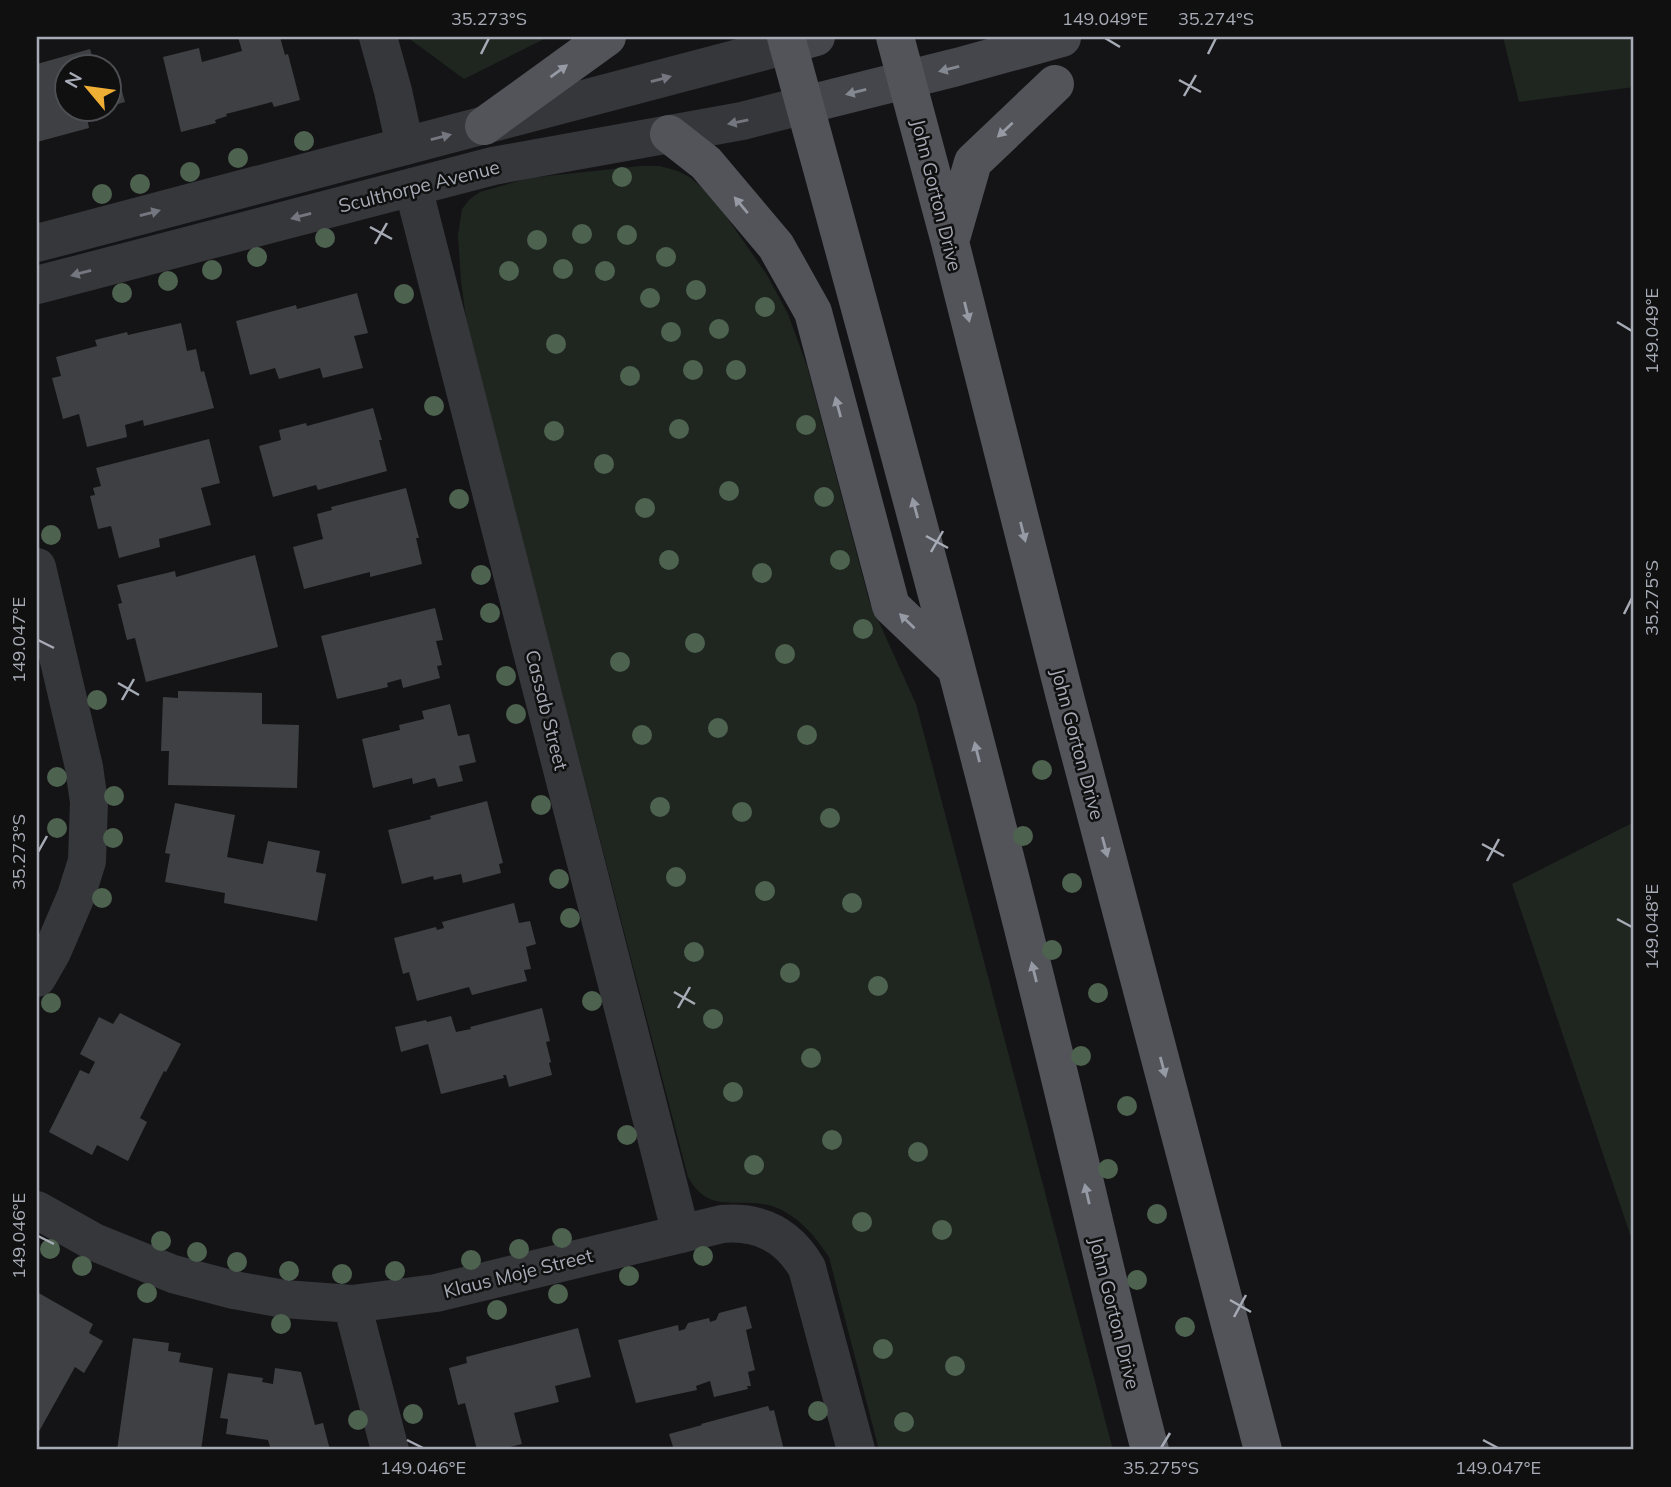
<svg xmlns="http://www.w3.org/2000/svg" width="1671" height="1487" viewBox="0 0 1671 1487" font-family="Mulish,sans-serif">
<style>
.green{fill:#1f2620}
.building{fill:#3e4043}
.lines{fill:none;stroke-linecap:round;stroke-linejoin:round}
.minor{stroke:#36373b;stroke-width:38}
.tertiary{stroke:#36373b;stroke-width:38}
.secondary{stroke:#44464b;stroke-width:38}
.primary{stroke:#52545a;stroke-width:38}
.tree{fill:#4e6250}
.oneway{fill:#848891}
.oneway2{fill:#969aa4}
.oneway3{fill:#74777f}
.ticks{fill:none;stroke:#a7abb6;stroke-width:2.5}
.labels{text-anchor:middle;stroke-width:5;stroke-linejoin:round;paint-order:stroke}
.street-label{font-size:19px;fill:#a7abb6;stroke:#101011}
.neatline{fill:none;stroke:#a7abb6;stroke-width:2.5}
.ticks-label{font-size:18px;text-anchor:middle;fill:#a7abb6}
</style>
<rect width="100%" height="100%" fill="#141416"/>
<!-- green -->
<path class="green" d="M 407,37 L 548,37 L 464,79 Z
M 1503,37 L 1634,37 L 1634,87 L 1519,102 Z
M 640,166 L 660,166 L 678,171 L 691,178 L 712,196 L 767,275 L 788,314 L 807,366 L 869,600 L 916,704 L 1113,1450 L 879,1450 L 829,1257 C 814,1235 798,1215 772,1206 C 737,1196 710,1216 688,1177 L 468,333 L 461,281 L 458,235 L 462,209 L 470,199 L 480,192 L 529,178 Z
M 1634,822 L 1634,1246 L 1512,884 Z"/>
<!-- building -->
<path class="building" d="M 238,37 L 280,37 L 285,55 L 288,54 L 300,100 L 274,107 L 272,102 L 226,114 L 227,116 L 215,120 L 216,123 L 181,132 L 163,57 L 199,48 L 202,62 L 242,51 Z
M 90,49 L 95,66 L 66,66 L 66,108 L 100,108 L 86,113 L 89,128 L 37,142 L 37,64 Z
M 118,77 L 125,102 L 108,107 L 108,79 Z
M 357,293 L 368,333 L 354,336 L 363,368 L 323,378 L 320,368 L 279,379 L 275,368 L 250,375 L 236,321 L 296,305 L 297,309 Z
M 181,323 L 187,351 L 196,349 L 201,372 L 204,371 L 214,408 L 144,426 L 143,420 L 125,425 L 127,437 L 87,447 L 79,414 L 63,419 L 52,378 L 61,376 L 56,357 L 97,346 L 95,340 L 127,332 L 128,335 Z
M 373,408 L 382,440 L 379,440 L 387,471 L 318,490 L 316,485 L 273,497 L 259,446 L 281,440 L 279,430 L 306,423 L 307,426 Z
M 209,439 L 220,483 L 201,488 L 211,525 L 159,539 L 160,547 L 119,558 L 111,526 L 98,529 L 90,496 L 95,495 L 93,488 L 101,486 L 96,468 Z
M 406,488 L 419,538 L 416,538 L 422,564 L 370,577 L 370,572 L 304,589 L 293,547 L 323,539 L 317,514 L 332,510 L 331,507 Z
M 255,555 L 278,647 L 146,682 L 135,638 L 127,640 L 118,604 L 122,603 L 117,585 L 175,571 L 176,577 Z
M 435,608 L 443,640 L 436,641 L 442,665 L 437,666 L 440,678 L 403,688 L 401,679 L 387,683 L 388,687 L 337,699 L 321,636 Z
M 178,691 L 262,693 L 262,724 L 299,725 L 297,788 L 168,785 L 169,751 L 161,751 L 163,697 L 178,698 Z
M 450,704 L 458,736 L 469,734 L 476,762 L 459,766 L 463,781 L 438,787 L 435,778 L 413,784 L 412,778 L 373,788 L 362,739 L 400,730 L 399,725 L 424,719 L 422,711 Z
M 487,801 L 503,863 L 499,864 L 501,873 L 463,883 L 461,874 L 434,880 L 433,876 L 402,884 L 388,830 L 431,819 L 430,816 Z
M 175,803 L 235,815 L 227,857 L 263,864 L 268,841 L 320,851 L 316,872 L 326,874 L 317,921 L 224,903 L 225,893 L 165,882 L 170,854 L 165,853 Z
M 514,903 L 519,923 L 530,921 L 536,944 L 526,947 L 531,969 L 524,970 L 527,981 L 472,995 L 469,987 L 417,1001 L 409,972 L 403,974 L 394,938 L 436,927 L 437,930 L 444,928 L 442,922 Z
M 542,1008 L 550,1041 L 546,1042 L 551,1062 L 549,1063 L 552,1075 L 509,1087 L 506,1075 L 503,1075 L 504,1078 L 441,1094 L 428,1044 L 401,1052 L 395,1027 L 426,1020 L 427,1022 L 451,1016 L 456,1032 L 471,1029 L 470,1027 Z
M 120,1013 L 181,1044 L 166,1072 L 164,1071 L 140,1118 L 147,1122 L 128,1161 L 97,1145 L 92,1155 L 49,1132 L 80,1070 L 89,1074 L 95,1062 L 80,1054 L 99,1017 L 113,1024 Z
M 37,1292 L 93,1324 L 89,1333 L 103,1341 L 84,1373 L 75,1367 L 37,1435 Z
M 746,1306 L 752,1328 L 746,1330 L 755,1370 L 748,1372 L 751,1386 L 747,1386 L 748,1389 L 714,1397 L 710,1381 L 696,1386 L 697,1390 L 636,1403 L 618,1340 L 678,1325 L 679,1331 L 685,1329 L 688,1323 L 709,1318 L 710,1322 L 716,1320 L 719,1313 Z
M 578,1328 L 591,1377 L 555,1386 L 559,1402 L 514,1413 L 522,1444 L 498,1450 L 477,1450 L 465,1403 L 458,1405 L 449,1368 L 467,1363 L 466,1357 Z
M 133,1338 L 169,1343 L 168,1351 L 181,1353 L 179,1362 L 213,1368 L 201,1450 L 117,1450 Z
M 275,1368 L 301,1372 L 315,1425 L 323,1423 L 330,1450 L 271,1450 L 268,1440 L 226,1434 L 228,1419 L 220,1418 L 228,1373 L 263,1378 L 262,1382 L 273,1384 Z
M 768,1406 L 770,1411 L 774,1410 L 784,1450 L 674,1450 L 669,1434 L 702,1425 L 701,1424 Z"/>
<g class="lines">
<!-- minor -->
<path class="minor" d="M 378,37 L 393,91 L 405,146
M 413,187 L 681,1234
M 37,567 L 84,767 L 89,802 L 87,861 L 76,896 L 52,952 L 37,978
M 37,1210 L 94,1242 L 173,1274 L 234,1290 L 284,1299 L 352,1304 L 436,1293 L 722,1224 C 760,1221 788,1235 807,1268 L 856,1450
M 352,1304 L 390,1450"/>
<!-- tertiary -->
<path class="tertiary" d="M 37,243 L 788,45
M 37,285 L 493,166 L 742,121 L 805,105"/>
<!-- secondary -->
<path class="secondary" d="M 788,45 L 816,37
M 805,105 L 957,67 L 1062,38"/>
<!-- primary -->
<path class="primary" d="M 786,37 C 877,369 968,702 1050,1037 C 1084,1174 1114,1313 1150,1450
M 895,37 L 950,242 L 1065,697 L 1263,1450
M 484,126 L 607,37
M 669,134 L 706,163 L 776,246 L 813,312 L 891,606 L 956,668
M 950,242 L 973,162 L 1055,84"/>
</g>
<!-- trees -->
<g class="tree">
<circle cx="304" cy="141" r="10"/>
<circle cx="238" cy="158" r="10"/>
<circle cx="190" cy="172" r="10"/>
<circle cx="622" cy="177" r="10"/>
<circle cx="140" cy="184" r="10"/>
<circle cx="102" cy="194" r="10"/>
<circle cx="582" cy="234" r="10"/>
<circle cx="627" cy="235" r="10"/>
<circle cx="325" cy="238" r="10"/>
<circle cx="537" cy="240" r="10"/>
<circle cx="257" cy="257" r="10"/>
<circle cx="666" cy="257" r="10"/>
<circle cx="563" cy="269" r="10"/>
<circle cx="212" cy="270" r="10"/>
<circle cx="509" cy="271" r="10"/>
<circle cx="605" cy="271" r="10"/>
<circle cx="168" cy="281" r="10"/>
<circle cx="696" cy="290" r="10"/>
<circle cx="122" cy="293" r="10"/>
<circle cx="404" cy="294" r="10"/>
<circle cx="650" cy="298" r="10"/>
<circle cx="765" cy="307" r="10"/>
<circle cx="719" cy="329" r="10"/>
<circle cx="671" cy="332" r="10"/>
<circle cx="556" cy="344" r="10"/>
<circle cx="693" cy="370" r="10"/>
<circle cx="736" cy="370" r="10"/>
<circle cx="630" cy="376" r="10"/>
<circle cx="434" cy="406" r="10"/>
<circle cx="806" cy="425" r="10"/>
<circle cx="679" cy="429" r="10"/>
<circle cx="554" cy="431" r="10"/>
<circle cx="604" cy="464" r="10"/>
<circle cx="729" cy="491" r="10"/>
<circle cx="824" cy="497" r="10"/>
<circle cx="459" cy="499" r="10"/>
<circle cx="645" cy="508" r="10"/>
<circle cx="51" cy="535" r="10"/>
<circle cx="669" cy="560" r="10"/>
<circle cx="840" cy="560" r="10"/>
<circle cx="762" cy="573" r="10"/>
<circle cx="481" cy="575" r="10"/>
<circle cx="490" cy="613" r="10"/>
<circle cx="863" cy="629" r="10"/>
<circle cx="695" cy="643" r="10"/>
<circle cx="785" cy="654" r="10"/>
<circle cx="620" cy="662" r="10"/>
<circle cx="506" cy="676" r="10"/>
<circle cx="97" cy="700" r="10"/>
<circle cx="516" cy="714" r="10"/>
<circle cx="718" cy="728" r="10"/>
<circle cx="642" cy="735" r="10"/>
<circle cx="807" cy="735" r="10"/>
<circle cx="1042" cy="770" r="10"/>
<circle cx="57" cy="777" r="10"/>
<circle cx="114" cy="796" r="10"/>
<circle cx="541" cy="805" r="10"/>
<circle cx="660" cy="807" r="10"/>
<circle cx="742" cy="812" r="10"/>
<circle cx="830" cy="818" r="10"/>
<circle cx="57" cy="828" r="10"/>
<circle cx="1023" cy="836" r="10"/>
<circle cx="113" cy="838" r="10"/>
<circle cx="676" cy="877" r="10"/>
<circle cx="559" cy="879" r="10"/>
<circle cx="1072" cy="883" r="10"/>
<circle cx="765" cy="891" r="10"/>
<circle cx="102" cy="898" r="10"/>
<circle cx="852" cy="903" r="10"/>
<circle cx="570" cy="918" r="10"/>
<circle cx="1052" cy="950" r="10"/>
<circle cx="694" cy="952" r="10"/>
<circle cx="790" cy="973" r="10"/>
<circle cx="878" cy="986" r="10"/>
<circle cx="1098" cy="993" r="10"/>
<circle cx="592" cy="1001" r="10"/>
<circle cx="51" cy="1003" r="10"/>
<circle cx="713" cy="1019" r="10"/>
<circle cx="1081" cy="1056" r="10"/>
<circle cx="811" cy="1058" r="10"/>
<circle cx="733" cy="1092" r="10"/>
<circle cx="1127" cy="1106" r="10"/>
<circle cx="627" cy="1135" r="10"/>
<circle cx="832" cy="1140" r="10"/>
<circle cx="918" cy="1152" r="10"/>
<circle cx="754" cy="1165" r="10"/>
<circle cx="1108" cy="1169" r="10"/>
<circle cx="1157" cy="1214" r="10"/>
<circle cx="862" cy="1222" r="10"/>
<circle cx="942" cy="1230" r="10"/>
<circle cx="562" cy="1238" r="10"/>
<circle cx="161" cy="1241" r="10"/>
<circle cx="50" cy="1249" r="10"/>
<circle cx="519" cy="1249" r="10"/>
<circle cx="197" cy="1252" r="10"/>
<circle cx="703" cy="1256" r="10"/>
<circle cx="471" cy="1260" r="10"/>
<circle cx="237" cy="1262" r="10"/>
<circle cx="82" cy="1266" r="10"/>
<circle cx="289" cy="1271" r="10"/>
<circle cx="395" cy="1271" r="10"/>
<circle cx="342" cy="1274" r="10"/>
<circle cx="629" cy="1276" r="10"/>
<circle cx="1137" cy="1280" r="10"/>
<circle cx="147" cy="1293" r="10"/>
<circle cx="558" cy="1294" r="10"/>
<circle cx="497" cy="1310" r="10"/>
<circle cx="281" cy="1324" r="10"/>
<circle cx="1185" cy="1327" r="10"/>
<circle cx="883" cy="1349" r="10"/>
<circle cx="955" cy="1366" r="10"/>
<circle cx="818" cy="1411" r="10"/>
<circle cx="413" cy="1414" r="10"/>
<circle cx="358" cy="1420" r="10"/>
<circle cx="904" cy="1422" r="10"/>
</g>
<!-- one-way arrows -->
<defs><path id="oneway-solid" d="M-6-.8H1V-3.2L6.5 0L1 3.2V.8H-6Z" transform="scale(1.75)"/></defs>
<g class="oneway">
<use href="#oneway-solid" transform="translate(949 69) rotate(166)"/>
<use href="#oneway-solid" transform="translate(856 92) rotate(166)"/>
</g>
<g class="oneway2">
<use href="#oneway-solid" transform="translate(559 71) rotate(-36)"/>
<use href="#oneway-solid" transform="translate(1005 130) rotate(137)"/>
<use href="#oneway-solid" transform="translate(741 205) rotate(-130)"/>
<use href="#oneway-solid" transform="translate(967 312) rotate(76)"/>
<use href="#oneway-solid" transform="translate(838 407) rotate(-105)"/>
<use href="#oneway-solid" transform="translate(915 508) rotate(-105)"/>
<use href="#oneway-solid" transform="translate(1023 532) rotate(76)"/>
<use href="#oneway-solid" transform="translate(907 621) rotate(-136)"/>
<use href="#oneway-solid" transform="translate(977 752) rotate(-104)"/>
<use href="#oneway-solid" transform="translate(1105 847) rotate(75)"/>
<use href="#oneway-solid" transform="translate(1034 972) rotate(-104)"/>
<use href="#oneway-solid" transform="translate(1163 1067) rotate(75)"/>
<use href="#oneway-solid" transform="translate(1087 1194) rotate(-103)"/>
</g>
<g class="oneway3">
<use href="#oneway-solid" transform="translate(661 79) rotate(-15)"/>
<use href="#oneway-solid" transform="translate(738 122) rotate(168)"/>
<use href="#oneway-solid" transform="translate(441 137) rotate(-14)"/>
<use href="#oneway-solid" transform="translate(150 213) rotate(-15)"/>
<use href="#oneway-solid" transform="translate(301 216) rotate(165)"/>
<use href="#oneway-solid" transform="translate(81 273) rotate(165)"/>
</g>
<!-- ticks -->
<path class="ticks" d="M 1105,38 L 1120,47M 481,54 L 489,38M 1208,54 L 1216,38M 1179,80 L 1201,92M 1184,96 L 1196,75M 370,227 L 392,239M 375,244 L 387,223M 1617,322 L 1632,331M 926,536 L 948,548M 931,552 L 943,531M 1624,614 L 1632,598M 38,640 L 54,648M 118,683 L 139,695M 122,700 L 134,679M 1482,844 L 1504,856M 38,852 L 47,836M 1487,861 L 1499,839M 1617,919 L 1632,927M 674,992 L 695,1004M 678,1008 L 690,987M 38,1236 L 54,1244M 1230,1300 L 1251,1312M 1234,1317 L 1246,1295M 407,1440 L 423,1448M 1483,1440 L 1498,1448M 1161,1448 L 1170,1433"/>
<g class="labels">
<!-- street labels -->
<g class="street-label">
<text transform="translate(419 186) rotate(-14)" y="7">Sculthorpe Avenue</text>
<text transform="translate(937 195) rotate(76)" y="7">John Gorton Drive</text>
<text transform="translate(547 710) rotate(76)" y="7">Cassab Street</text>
<text transform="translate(1078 744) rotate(75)" y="7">John Gorton Drive</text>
<text transform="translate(518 1273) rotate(-14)" y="7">Klaus Moje Street</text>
<text transform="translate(1115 1313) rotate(76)" y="7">John Gorton Drive</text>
</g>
</g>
<!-- border -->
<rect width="1671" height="1487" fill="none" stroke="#101011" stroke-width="77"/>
<!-- north arrow -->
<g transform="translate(88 88) rotate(299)"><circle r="33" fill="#101011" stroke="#4c4e53" stroke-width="2"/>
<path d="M0-5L12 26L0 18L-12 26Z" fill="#efae34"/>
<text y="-10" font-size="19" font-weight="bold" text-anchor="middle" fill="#a7abb6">N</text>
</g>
<rect x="38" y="38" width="1594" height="1410" class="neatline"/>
<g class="ticks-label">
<text x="489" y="25">35.273°S</text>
<text x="1105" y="25">149.049°E</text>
<text x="1216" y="25">35.274°S</text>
<text transform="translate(1652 331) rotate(-90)" y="6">149.049°E</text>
<text transform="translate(1652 598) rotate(-90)" y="6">35.275°S</text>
<text transform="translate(19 640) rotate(-90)" y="6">149.047°E</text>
<text transform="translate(19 852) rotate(-90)" y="6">35.273°S</text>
<text transform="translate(1652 927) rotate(-90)" y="6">149.048°E</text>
<text transform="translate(19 1236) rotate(-90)" y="6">149.046°E</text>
<text x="423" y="1474">149.046°E</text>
<text x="1161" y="1474">35.275°S</text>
<text x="1498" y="1474">149.047°E</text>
</g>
</svg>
